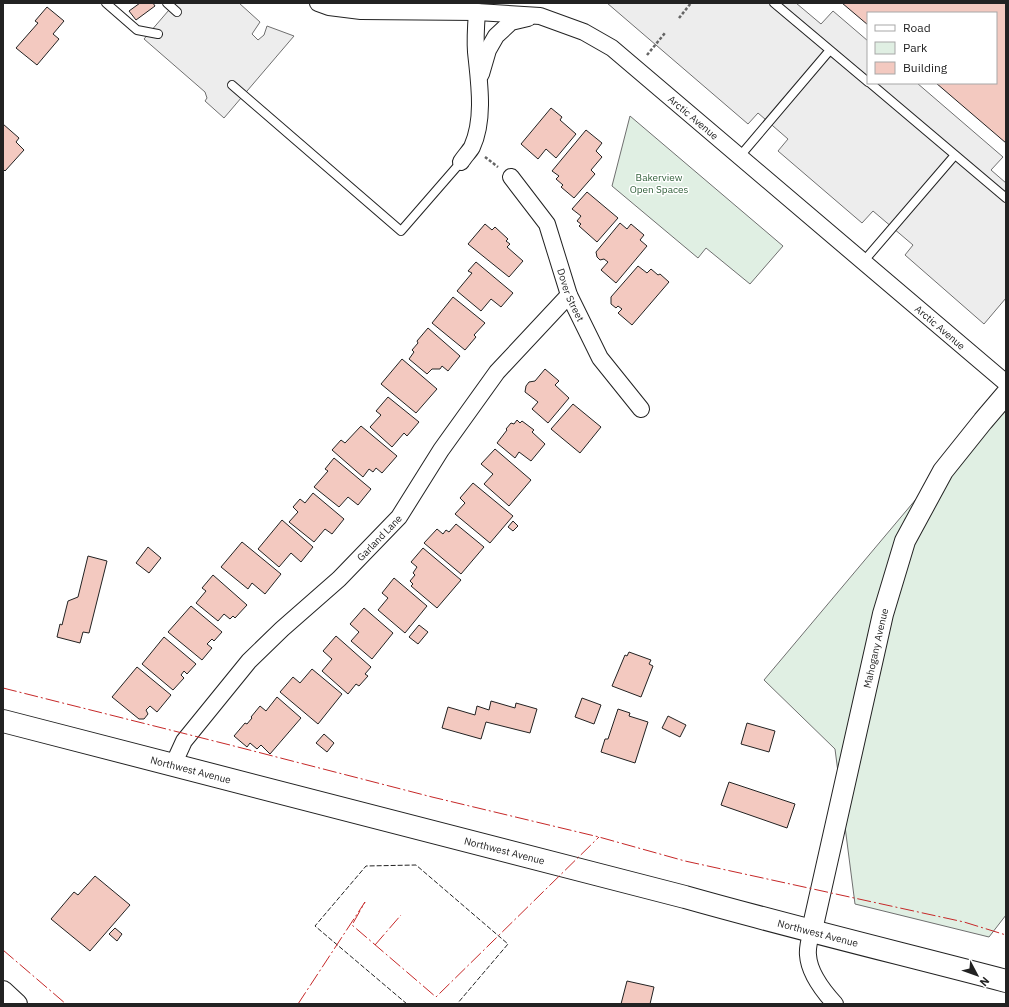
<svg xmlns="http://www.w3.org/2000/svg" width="1009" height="1007" viewBox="0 0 1009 1007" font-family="'IBM Plex Sans',sans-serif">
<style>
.green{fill:#e0efe3;stroke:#6f6f6f}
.parking{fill:#ededed;stroke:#6f6f6f}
.building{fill:#f3c9c0;stroke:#222}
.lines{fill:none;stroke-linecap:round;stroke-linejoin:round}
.service-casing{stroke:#222;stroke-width:10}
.minor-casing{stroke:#222;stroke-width:18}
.tertiary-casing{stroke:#222;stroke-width:22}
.secondary-casing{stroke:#222;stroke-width:24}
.path{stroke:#646464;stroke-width:2.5;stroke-dasharray:3 2;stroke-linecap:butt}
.service{stroke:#fff;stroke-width:8}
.minor{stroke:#fff;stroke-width:16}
.tertiary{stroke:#fff;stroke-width:20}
.secondary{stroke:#fff;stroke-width:22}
.fence{stroke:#222;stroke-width:1;stroke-dasharray:5 2;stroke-linecap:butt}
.power{stroke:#c62828;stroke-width:1;stroke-dasharray:14 3 2 3;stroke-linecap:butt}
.labels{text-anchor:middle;stroke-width:3;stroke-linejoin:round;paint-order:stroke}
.street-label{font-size:10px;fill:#222;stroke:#fff}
.park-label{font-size:10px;fill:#2f5e38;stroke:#fff}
</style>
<rect width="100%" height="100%" fill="#fff"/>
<!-- green -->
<path class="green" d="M 630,116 L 783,246 L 750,284 L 706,248 L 698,258 L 612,186 Z
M 1001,398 L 1006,403 L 1006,915 L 989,937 L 855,904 L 835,749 L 764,680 Z"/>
<!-- parking -->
<path class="parking" d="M 175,3 L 239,3 L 260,22 L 252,34 L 258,40 L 264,35 L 267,26 L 294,36 L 224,118 L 205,101 L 207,98 L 205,92 L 144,39 Z
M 607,3 L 796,3 L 821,24 L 833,11 L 868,41 L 868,83 L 917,83 L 1003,157 L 991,170 L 1006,183 L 1006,298 L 984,324 L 905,255 L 913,245 L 873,211 L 862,223 L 778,151 L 788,139 L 758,113 L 748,124 Z"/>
<!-- building -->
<path class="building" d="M 140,3 L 153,3 L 155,6 L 136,20 L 129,11 Z
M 842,3 L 1006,3 L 1006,143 L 936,83 L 996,83 L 996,13 L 868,13 L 868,25 Z
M 47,7 L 64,21 L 53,34 L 59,39 L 37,65 L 16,48 L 38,23 L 35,21 Z
M 551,108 L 562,117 L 560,120 L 576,134 L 556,158 L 546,149 L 538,159 L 521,144 Z
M 3,124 L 19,138 L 16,142 L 24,150 L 5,171 L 3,169 Z
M 586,130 L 602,143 L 596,151 L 602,157 L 591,170 L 595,174 L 574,198 L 561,187 L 563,185 L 556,179 L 559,176 L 552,171 Z
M 587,192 L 618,218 L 597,242 L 579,226 L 581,224 L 577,221 L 581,216 L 572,209 Z
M 620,223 L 627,229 L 631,224 L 644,235 L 640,240 L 647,246 L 616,283 L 601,270 L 608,262 L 604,259 L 600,260 L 597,257 L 596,252 Z
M 485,224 L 492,230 L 495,227 L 508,239 L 506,241 L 510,244 L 507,247 L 523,261 L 509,277 L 468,244 Z
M 476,262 L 513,293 L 501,307 L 491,299 L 481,311 L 457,291 L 472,273 L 468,271 Z
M 638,266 L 647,273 L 651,269 L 658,275 L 660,274 L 669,282 L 632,325 L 618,313 L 622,309 L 618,306 L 616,308 L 611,304 L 611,297 Z
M 453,297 L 485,323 L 474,335 L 476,337 L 465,350 L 432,323 Z
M 428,328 L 460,356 L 448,371 L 442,366 L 440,369 L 432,369 L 427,374 L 409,359 L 414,352 L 412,350 L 418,343 L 417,341 Z
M 402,359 L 437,389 L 416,413 L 381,384 Z
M 545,369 L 559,381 L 555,385 L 569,398 L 548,423 L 532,409 L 538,402 L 525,392 L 526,386 L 529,382 L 535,381 Z
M 388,397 L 419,422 L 407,436 L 404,433 L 392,447 L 370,427 L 381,415 L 376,411 Z
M 573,404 L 601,427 L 580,453 L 551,429 Z
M 517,420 L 520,423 L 522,421 L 534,430 L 532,432 L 545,444 L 531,461 L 519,452 L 515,458 L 497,443 L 507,430 L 506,429 L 511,423 L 514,424 Z
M 361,426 L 397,456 L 382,473 L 376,468 L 373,472 L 369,469 L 363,477 L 332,450 L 341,440 L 345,443 Z
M 495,449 L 531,480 L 509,506 L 484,484 L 493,474 L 481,464 Z
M 334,458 L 371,489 L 358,505 L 348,497 L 339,507 L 314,487 L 328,471 L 325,469 Z
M 473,483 L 513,516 L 490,543 L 455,514 L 465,503 L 460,498 Z
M 313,493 L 344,519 L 332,534 L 325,529 L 314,542 L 289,522 L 298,512 L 293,507 L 300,499 L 305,503 Z
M 282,520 L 313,547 L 301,562 L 291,553 L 279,567 L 258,549 Z
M 513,521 L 518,526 L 513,531 L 508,527 Z
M 456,524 L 484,547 L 461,574 L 424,543 L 437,529 L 443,534 L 446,530 L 449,532 Z
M 242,542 L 281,574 L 265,594 L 252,583 L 248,589 L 221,567 Z
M 148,547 L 161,558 L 149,573 L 136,563 Z
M 423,548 L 461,580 L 437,608 L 411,586 L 413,584 L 410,581 L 415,575 L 413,573 L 417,567 L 411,562 Z
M 88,556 L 107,561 L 89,633 L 83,632 L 80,643 L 57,637 L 60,624 L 62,625 L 68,601 L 78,597 Z
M 213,575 L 247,605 L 235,618 L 233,616 L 230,619 L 224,614 L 218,621 L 196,603 L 206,591 L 202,588 Z
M 394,578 L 427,606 L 405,633 L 378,610 L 388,598 L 382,593 Z
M 191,606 L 222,632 L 214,641 L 212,639 L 207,644 L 212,648 L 202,660 L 168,632 Z
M 364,608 L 393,633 L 372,659 L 351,641 L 359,632 L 350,624 Z
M 419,625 L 428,632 L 418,644 L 409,637 Z
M 336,636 L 371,667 L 365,674 L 368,676 L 359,686 L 356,684 L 348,694 L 322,671 L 332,659 L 323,651 Z
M 164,637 L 196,664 L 187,674 L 184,671 L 181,675 L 184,678 L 173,690 L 142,664 Z
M 629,652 L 651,660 L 649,664 L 653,666 L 641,697 L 612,686 L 625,655 L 627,656 Z
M 137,667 L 171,695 L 157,712 L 150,706 L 146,710 L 148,714 L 144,719 L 139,719 L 112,697 Z
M 312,669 L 342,694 L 318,724 L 280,692 L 293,677 L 300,683 Z
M 277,697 L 301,718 L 270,754 L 261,745 L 257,749 L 250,743 L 247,747 L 234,736 L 245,723 L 247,724 L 252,718 L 251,717 L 260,706 L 266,711 Z
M 582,698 L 601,705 L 594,724 L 575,717 Z
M 491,701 L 515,708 L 516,703 L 537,709 L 530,733 L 486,722 L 481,739 L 442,728 L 448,707 L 475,715 L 477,706 L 489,710 Z
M 618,709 L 630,713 L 629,716 L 648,722 L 635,763 L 601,752 L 605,739 L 608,739 Z
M 668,716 L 686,725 L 680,737 L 662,728 Z
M 747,723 L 775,731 L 769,752 L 741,744 Z
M 324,734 L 334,743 L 327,752 L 316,743 Z
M 729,782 L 795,804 L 787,828 L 721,805 Z
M 95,876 L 130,905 L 90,951 L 51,919 L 74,892 L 78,895 Z
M 115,928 L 122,934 L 117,941 L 109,934 Z
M 627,981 L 654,987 L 650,1004 L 621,1004 Z"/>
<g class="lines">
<defs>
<path id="service" d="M 106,3 L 137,30 L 158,34
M 167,3 L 177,12
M 774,3 L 868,82
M 870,83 L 1006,198
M 232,85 L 401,231 L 461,162
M 740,156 L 830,50
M 863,262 L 955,155"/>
<g id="minor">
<path id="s1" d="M 318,3 L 329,7 L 361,11 L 477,12 L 540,16 L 584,32 L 612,48 L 1006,383"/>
<path d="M 481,74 L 488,50 L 496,36 L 511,22 L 528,18"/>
<path d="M 461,162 C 464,157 469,152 472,147 C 485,119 479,81 476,52 C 475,39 476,25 477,12"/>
<path id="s2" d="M 511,177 L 547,224 L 569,295 L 600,358 L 641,409"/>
<path id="s3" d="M 173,765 L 184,741 L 249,661 L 282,629 L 339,579 L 399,517 L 441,450 L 497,372 L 569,295"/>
<path d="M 812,930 C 810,938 807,947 808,955 C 809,973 824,992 835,1004"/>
</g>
<g id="tertiary">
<path id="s4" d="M 812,930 L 883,614 L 905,541 L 943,471 L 983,421 L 1006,394"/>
<path d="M 3,991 L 17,1004"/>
</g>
<g id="secondary">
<path id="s5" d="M 3,721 L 685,897 C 791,927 899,953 1006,981"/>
</g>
</defs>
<!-- service casing -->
<use href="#service" class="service-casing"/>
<!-- minor casing -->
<use href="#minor" class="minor-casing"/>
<!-- tertiary casing -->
<use href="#tertiary" class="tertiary-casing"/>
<!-- secondary casing -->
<use href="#secondary" class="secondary-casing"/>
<!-- path -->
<path class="path" d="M 679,18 L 691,3
M 647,55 L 665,33
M 485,157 L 498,167"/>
<!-- service -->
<use href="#service" class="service"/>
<!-- minor -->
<use href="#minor" class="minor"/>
<!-- tertiary -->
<use href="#tertiary" class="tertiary"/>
<!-- secondary -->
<use href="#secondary" class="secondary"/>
<!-- fence -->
<path class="fence" d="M 407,1004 L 315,926 L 366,866 L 416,865 L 508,944 L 457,1004"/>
<!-- power -->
<path class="power" d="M 3,688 L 230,745 L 432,797 L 599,837 L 685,861 L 964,922 L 1006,935
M 375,945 L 401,915
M 3,950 L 66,1004
M 298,1004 L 365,902 L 352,925 L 436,997 L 599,837"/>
</g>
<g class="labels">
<!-- street labels -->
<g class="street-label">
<text dy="4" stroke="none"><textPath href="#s1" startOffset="409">Arctic Avenue</textPath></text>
<text dy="4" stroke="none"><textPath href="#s2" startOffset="134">Dover Street</textPath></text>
<text dy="4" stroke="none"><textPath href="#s1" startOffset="733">Arctic Avenue</textPath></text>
<text dy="4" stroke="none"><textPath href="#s3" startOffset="309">Garland Lane</textPath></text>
<text dy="4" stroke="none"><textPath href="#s4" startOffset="289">Mahogany Avenue</textPath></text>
<text dy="4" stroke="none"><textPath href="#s5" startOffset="194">Northwest Avenue</textPath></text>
<text dy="4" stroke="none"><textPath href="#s5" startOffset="518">Northwest Avenue</textPath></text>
<text dy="4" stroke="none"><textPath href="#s5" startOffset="842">Northwest Avenue</textPath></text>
</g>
<!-- park labels -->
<g class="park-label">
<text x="659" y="181">Bakerview<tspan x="659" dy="12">Open Spaces</tspan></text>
</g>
</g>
<!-- border -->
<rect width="1009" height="1007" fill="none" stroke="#222222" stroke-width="8"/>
<!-- legend -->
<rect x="867" y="12" width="130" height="72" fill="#ffffff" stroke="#a7a7a7"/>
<rect x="875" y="25" width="20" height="6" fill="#ffffff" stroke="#a7a7a7"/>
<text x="903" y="32" font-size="12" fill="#222222">Road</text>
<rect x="875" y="42" width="20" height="12" fill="#e0efe3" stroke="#a7a7a7"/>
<text x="903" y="52" font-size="12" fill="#222222">Park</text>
<rect x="875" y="62" width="20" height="12" fill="#f3c9c0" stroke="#a7a7a7"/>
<text x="903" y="72" font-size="12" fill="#222222">Building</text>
<!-- north arrow -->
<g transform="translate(977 975) rotate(131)" stroke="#ffffff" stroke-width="3" paint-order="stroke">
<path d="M0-3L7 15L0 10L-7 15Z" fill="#222222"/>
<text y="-6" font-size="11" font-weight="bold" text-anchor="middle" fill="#222222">N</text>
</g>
</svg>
